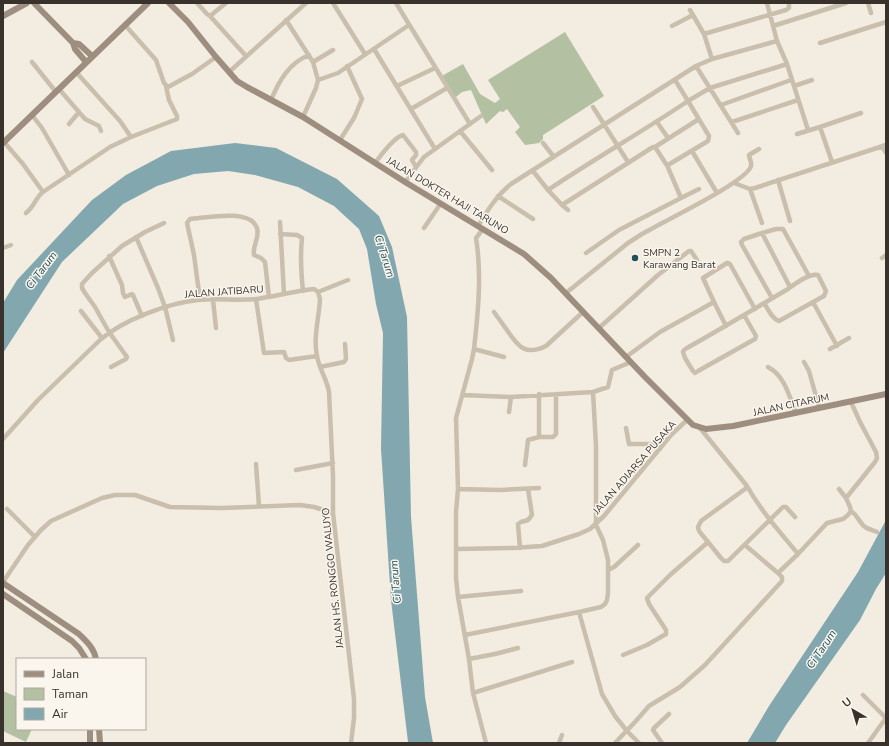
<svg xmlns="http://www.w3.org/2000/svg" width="889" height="746" viewBox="0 0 889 746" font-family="'Nunito Sans',sans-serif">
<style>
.green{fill:#b3c1a2}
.water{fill:#82a7ae}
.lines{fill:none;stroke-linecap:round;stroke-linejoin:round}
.street{stroke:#cabead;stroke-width:4.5}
.secondary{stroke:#9e8e7f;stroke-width:6}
.poi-dot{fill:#234f59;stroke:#faf6ee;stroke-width:1.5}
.labels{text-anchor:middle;stroke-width:3;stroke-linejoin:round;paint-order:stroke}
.street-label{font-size:10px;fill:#39322c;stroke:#faf6ee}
.poi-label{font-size:10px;fill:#39322c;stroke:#faf6ee;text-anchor:start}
.water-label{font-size:11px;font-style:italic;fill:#234f59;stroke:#faf6ee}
</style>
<rect width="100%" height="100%" fill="#f2ece1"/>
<!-- green -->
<path class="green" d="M 565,32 L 604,96 L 543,135 L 543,139 L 539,143 L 525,145 L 515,132 L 520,127 L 507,109 L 503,112 L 500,111 L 486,124 L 471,90 L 462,92 L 456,97 L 440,77 L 463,64 L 480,94 L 495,103 L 500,99 L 488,80 Z
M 3,691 L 17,697 L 17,729 L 32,729 L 26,742 L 3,731 Z"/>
<!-- water -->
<path class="water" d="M 235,143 L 276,148 L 337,179 L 379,216 L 392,247 L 407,317 L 411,517 L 425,697 L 433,743 L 408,743 L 408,742 L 391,600 L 381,449 L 383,333 L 376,304 L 367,249 L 359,229 L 334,206 L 298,187 L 255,175 L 228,171 L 194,174 L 157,186 L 123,204 L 62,262 L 3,353 L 3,303 L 17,280 L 92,200 L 126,175 L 171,151 Z
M 886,520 L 886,573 L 876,589 L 860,620 L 786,725 L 775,743 L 747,743 L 769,706 L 858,572 Z"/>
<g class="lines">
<!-- street -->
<path class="street" d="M 197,3 L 207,14 L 210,16
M 226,3 L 210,16 L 246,56
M 333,3 L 365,54
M 396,3 L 470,124
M 767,3 L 777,41 L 787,64 L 808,130
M 868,3 L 871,13
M 690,10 L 704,34
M 286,20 L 313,62 L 318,80
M 125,25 L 156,60 L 164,83 L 168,87 L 192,74 L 216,57
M 672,26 L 693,15
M 773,26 L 846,3
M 820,43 L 886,22
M 374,49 L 435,149
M 712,59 L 704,34 L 786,10 L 789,8 L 789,3
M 32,62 L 56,92
M 313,62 L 333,50
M 696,66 L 738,133
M 76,72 L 120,121 L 131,137
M 229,72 L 306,3
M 397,86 L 435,68
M 794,86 L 812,80
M 59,89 L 85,119 L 99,126 L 101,131
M 271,100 C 279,81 289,63 309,55
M 721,105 L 791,80
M 593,107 L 628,162
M 411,109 L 447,88
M 32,115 L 42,128 L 69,175
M 303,117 L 316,88 L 318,80 L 338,73 L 409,25
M 657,122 L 668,138
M 732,122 L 798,100
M 69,124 L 79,112
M 820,127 L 861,113
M 460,131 L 492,170
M 797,134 L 820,127 L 832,162
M 340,140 L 354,118 L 362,99 L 347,66
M 4,142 L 23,164 L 43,192
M 543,143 L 554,157
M 882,146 L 886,153
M 655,147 L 666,164 L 668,165 L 708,141 L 709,136 L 688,101 L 710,88 L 787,64
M 692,151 L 717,193
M 375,163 C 381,155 394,137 403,135 L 416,152 L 416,155 L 412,160 L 416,167
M 667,165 L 681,198 L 699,189
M 533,171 L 548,190 L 562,205 L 653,147 L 655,147 L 699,119
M 778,180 L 790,221
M 405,182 L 424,157 L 481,116
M 734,183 L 750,189 L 755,188 L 886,145
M 750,189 L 762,223
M 548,190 C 594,159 642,132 688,101 L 675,80
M 498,196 L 533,219
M 562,205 L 568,210
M 26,213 C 35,206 35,198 43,192 L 110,147 L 131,137 L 177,119 L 177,116 L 169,100 L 166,86
M 280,222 L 284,294
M 478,226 C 487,211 497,195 511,184 L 696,66 L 712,59 L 777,41
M 424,228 L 441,203
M 483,229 L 476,238 C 482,275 478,313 474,349 L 472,359 L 456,418 L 458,489 L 456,512 L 456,578 L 458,597 L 469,659 L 473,693 L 486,743
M 762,233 L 776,229 L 783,229 L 809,276
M 280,234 L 297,235 L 302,238 C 300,256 301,272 303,291
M 136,237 L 158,288 L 165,307 L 173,340
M 3,248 L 11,245
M 586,253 L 619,230 L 681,198
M 109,256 L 122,285 L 123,293 L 125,297 L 132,294 L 133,295 L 142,316
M 882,258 L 886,255
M 318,292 L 320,299 C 319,318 313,338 317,356 C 319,369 327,379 329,392 L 333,476 L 333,513 L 354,699 L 354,718 L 351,743
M 318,292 L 348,280
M 566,293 L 628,243 L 642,234 C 660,223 747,182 751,166 C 752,162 749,158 749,155 L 759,149
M 772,298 L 742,245 L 741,242 L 744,239 L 762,233 L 790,287
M 256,299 L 264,353 L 284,352 L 286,358 L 289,360 L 317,356
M 200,300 L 194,255 L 187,223 L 190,219 C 206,218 250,208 257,228 C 260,238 252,246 254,255 L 261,258 L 265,262 L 269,297
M 213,300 L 216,328
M 714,302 L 703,278 L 727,263 L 730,264 L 755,309
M 813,302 L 837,346
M 81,311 L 102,338
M 494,312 C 499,319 504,326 509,333 C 520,349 527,355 546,346 L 583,312
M 744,315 L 756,336 L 755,339 L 698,371 L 695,373 L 693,371 L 685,358 L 683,352 L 684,350 L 687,348 C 721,329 754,309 788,289 C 795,284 809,273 818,275 L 826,291 L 824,296 L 779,321 C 772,319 768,309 764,303
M 599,328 L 658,275 L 689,251 L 691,251 L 697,260
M 474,349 L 504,357
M 830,349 L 849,338
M 626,357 L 660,332 L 714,302 L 726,326
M 804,362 L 809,371 L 819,407
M 111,367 L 126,359 L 127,357 L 109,332 L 95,307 L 85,293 L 82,288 L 82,284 L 92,273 L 122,246 L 145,232 L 164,223
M 320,367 L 344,362 L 346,359 L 345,344
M 768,367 C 785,376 789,396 796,413
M 463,395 L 511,397 L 593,392 L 608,387 L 612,370 L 631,362
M 509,412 L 511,397
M 626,428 L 629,444 L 651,444 L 660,449
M 700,428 L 747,486 L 745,489 L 701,521 L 698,527 L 699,531 L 721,558 L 724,561 L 728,561 L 783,507 L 786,507 L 795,517
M 539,437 L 539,394
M 3,439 L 38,400 L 100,340 C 123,320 168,303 198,300 C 218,298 237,301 257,299 C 276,296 295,291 314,289 L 318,292
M 256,464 L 259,506
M 525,465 L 528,440 L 539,437 L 553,437 L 556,434 L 556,394
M 296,470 L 333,463
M 747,486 C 761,511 780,532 798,554
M 458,489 L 500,490 L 539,488
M 839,489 L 846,498
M 7,509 L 35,537
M 851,511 C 858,516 857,518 862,524 C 865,529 873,530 877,532
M 520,548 L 518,524 L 521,522 L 528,520 L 532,515 L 528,489
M 456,549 L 513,548 L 542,546 L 579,534 L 590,529 L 604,516 L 671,435 L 687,420
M 608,570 L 614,567 L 638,545
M 778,573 L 798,554 L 827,523 L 843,519 L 848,515 L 851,511 L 850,507 L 846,498 L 875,462 L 877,458 L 876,452 L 860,422 L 851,402
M 3,582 L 28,545 L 41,530 L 51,521 L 102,498 L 115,495 L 135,495 L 170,507 L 222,508 L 300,505 L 314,507 L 333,513
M 458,597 L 521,591
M 579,612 L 602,694 L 615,716 L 627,731 L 639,743
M 465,635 L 579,612 L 601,607 L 605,604 L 607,600 L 608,593 L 608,560 L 603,540 L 596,525 L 596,446 L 593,392
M 623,655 L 647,645 L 666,634 L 666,630 L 649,604 L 647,598 L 670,575 L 707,543
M 469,659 L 495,654 L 518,648
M 473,693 L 572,662
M 863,695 L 886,718
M 559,743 L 562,735
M 615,743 L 635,722 L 649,706 L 680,687 L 705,665 L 782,581 L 782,577 L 778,573 L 745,545
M 662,743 L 653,730 L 654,728 L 669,714
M 868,743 L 886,718"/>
<!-- secondary -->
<path class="secondary" d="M 34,3 L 73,43 L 75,49 L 86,62
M 169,3 L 188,22 L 216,57 L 237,81 L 247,87 L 303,117 L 405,182 L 524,254 L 551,278 L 645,377 L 693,425 L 706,429 L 733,426 L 886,394
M 3,16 L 27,3
M 73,43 L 79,44 L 92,56
M 3,143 L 148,3
M 3,583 L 79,634 C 87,642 94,648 96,659
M 3,594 L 72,641 L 79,648 L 86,659
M 90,729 L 90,743
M 99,729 L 100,743"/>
</g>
<!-- markers -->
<circle class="poi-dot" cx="635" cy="258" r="4"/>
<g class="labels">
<!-- street labels -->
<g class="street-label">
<text transform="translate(448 195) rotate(31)" y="4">JALAN DOKTER HAJI TARUNO</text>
<text transform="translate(224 291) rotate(-4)" y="4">JALAN JATIBARU</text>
<text transform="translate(791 404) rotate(-12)" y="4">JALAN CITARUM</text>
<text transform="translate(634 467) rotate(-49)" y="4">JALAN ADIARSA PUSAKA</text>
<text transform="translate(332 578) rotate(-96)" y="4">JALAN HS. RONGGO WALUYO</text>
</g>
<!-- poi labels -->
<g class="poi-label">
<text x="643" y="256">SMPN 2<tspan x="643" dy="12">Karawang Barat</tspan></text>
</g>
<!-- water labels -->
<g class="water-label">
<text transform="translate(385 256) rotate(72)" y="4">Ci Tarum</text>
<text transform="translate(41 270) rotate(-53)" y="4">Ci Tarum</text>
<text transform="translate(395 582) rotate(-95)" y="4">Ci Tarum</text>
<text transform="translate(821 649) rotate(-56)" y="4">Ci Tarum</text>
</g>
</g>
<!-- border -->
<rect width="889" height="746" fill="none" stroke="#39322c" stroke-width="8"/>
<!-- legend -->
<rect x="16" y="658" width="130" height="72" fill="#faf6ee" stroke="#ada8a0"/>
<rect x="24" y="671" width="20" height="6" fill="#9e8e7f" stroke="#ada8a0"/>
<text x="52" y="678" font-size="12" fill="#39322c">Jalan</text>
<rect x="24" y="688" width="20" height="12" fill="#b3c1a2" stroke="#ada8a0"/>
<text x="52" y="698" font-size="12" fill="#39322c">Taman</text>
<rect x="24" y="708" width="20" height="12" fill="#82a7ae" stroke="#ada8a0"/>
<text x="52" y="718" font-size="12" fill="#39322c">Air</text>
<!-- north arrow -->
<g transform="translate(853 710) rotate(322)" stroke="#faf6ee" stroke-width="3" paint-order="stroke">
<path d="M0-3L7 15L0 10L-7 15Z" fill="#39322c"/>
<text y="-6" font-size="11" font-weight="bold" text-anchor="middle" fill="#39322c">U</text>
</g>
</svg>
